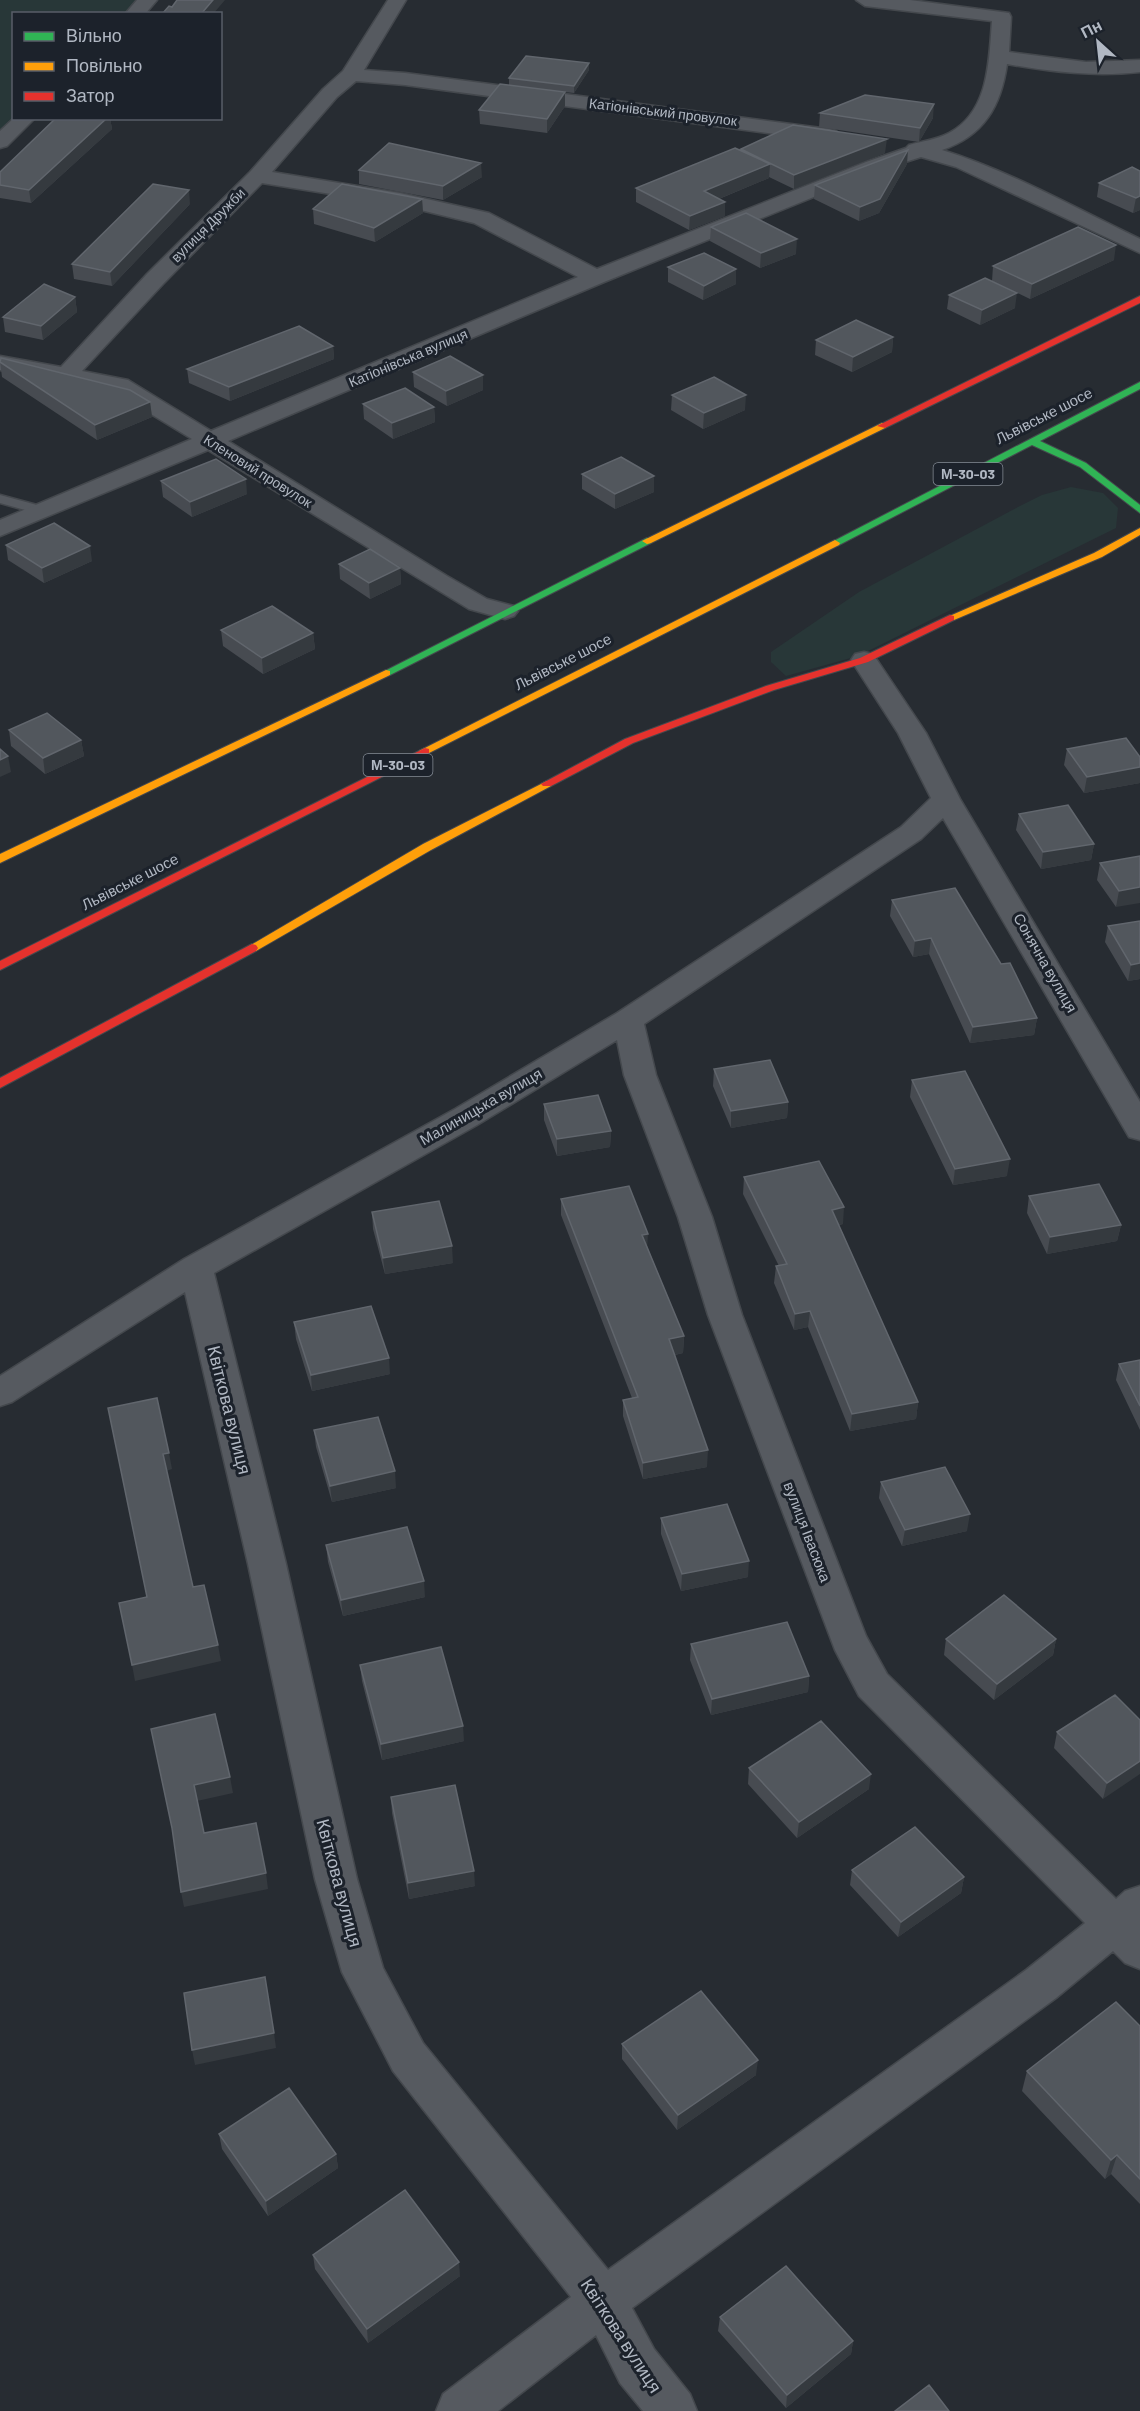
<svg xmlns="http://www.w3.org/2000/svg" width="1140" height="2411" viewBox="0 0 1140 2411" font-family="Barlow,sans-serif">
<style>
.green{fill:#283738}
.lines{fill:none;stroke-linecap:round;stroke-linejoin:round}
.lane-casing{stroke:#44484d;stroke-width:3}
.street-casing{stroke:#44484d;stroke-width:3}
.fast-casing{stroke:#44484d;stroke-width:2}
.slow-casing{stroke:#44484d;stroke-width:2}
.jam-casing{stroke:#44484d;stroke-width:2}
.lane{fill:#565a60;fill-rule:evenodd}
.street{fill:#565a60;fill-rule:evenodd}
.fast{fill:#30b455;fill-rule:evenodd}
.slow{fill:#ff9f0a;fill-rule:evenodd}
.jam{fill:#e5322d;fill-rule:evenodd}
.wall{fill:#474b51}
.shaded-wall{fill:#353a3f}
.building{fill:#52575d;stroke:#61666d;stroke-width:1.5}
.labels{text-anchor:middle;stroke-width:6;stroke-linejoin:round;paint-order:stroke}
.far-street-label{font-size:14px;fill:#b1b8c3;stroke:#1c222b}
.shield{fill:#1c222b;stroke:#848b95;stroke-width:1.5}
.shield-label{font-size:14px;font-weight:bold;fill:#b1b8c3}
.street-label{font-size:15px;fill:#b1b8c3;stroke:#1c222b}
.near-street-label{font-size:18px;fill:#b1b8c3;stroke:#1c222b}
</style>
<rect width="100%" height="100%" fill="#272c32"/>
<!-- green -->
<path class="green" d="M 0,0 L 148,0 L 134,13 L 14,14 L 14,118 L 0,142 Z
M 1071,487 L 1103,493 L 1118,508 L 1116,528 L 858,656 L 786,676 L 771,662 L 771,652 L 859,592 L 1018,507 L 1042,495 Z"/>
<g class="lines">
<defs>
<path id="lane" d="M 0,495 L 48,508 L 50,511 L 43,515 L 0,503 Z"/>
<path id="street" d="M 137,0 L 157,0 L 145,14 L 125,14 Z
M 388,0 L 406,0 L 364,70 L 405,73 L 829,129 L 836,131 L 839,135 L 836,139 L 829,141 L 405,85 L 356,81 L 337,97 L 272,172 L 400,193 L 489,213 L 597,269 L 866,162 L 906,148 L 909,145 C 922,141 936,140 949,133 C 989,112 989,61 992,21 L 865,6 L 856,0 L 910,0 L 1009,13 L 1011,17 L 1009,52 L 1086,62 L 1140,60 L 1140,72 C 1095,77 1052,72 1007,64 C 1001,106 984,136 942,150 C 1010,171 1075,208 1140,239 L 1140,253 L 956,167 L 921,157 L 880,170 L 604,282 L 228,441 L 447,576 L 487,599 L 514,606 L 518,611 L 514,616 L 505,619 L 469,609 L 208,450 L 0,536 L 0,520 L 192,439 L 113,391 L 0,370 L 0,356 L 61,367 L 147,274 L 250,172 L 323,89 L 343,71 ZM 262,183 L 400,205 L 474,223 L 578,277 L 211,431 L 128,380 L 82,371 L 163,284 Z
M 14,118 L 35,118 L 7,146 L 0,148 L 0,131 Z
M 864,652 L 873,654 L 926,733 L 960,799 L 1140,1102 L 1140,1140 L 1129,1137 L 943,818 L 921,839 L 644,1024 L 656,1075 L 712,1217 L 742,1315 L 866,1636 L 887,1674 L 1116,1899 L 1125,1891 L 1140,1886 L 1140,1969 L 1125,1963 L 1113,1951 L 1056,1998 L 632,2308 L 654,2349 L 690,2394 L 697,2411 L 643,2411 L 620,2383 L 596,2335 L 498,2411 L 436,2411 L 443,2394 L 571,2297 L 393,2071 L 342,1972 L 315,1879 L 248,1564 L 185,1292 L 12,1402 L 0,1406 L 0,1376 L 184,1259 L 455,1109 L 617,1013 L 901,827 L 931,798 L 898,733 L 851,660 L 855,654 ZM 617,1040 L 624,1075 L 678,1217 L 708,1315 L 835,1650 L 859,1696 L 1085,1923 L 1026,1970 L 608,2270 L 423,2043 L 383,1968 L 357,1879 L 286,1564 L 214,1273 L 477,1125 Z"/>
<path id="fast" d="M 1140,382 L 1140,389 L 1040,441 L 1086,463 L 1140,505 L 1140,513 L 1080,467 L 1032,445 L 839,545 L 835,546 L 830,543 Z
M 647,538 L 652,541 L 651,543 L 390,675 L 382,675 L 381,673 Z"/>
<path id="slow" d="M 882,423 L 887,426 L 885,428 L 651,543 L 647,544 L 642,541 Z
M 1140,528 L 1140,535 L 1102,557 L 954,620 L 946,620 L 945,618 L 1094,553 Z
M 835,540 L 840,543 L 839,545 L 429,753 L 421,753 L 419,751 Z
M 386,670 L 390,671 L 390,675 L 0,863 L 0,854 Z
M 547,781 L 551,782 L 551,786 L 431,850 L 256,951 L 248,951 L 246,948 L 423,844 Z"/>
<path id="jam" d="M 1140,296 L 1140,303 L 885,428 L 877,426 Z
M 950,615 L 954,616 L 954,620 L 868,662 L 774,690 L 633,743 L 551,786 L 543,786 L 541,784 L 625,739 L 766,686 L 860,658 Z
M 425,748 L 429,749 L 429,753 L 0,970 L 0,961 Z
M 252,944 L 256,945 L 258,948 L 256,951 L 0,1088 L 0,1078 Z"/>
</defs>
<!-- lane casing -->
<use href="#lane" class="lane-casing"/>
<!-- street casing -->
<use href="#street" class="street-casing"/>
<!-- fast casing -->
<use href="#fast" class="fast-casing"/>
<!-- slow casing -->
<use href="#slow" class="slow-casing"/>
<!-- jam casing -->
<use href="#jam" class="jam-casing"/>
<!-- lane -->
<use href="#lane" class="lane"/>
<!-- street -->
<use href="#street" class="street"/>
<!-- fast -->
<use href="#fast" class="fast"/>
<!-- slow -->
<use href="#slow" class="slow"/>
<!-- jam -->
<use href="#jam" class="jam"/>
</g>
<!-- wall -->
<path class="wall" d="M 589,70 L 574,93 L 565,92 L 565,106 L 547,133 L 480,124 L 479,110 L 509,85 L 509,78 Z
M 820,113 L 933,118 L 919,142 L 819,127 Z
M 56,118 L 110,118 L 112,129 L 31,203 L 0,198 L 0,172 Z
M 741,149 L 885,153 L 794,189 L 769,177 L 769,178 L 719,199 L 725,202 L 725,216 L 689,230 L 636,202 L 636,188 L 741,150 Z
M 907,164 L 879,213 L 859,221 L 814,199 L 815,185 Z
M 359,170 L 482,177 L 443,200 L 359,184 Z
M 1140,171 L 1140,210 L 1133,213 L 1097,197 L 1099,183 Z
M 422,199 L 423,213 L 375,242 L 314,224 L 313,209 Z
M 190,204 L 112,286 L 74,279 L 72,264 Z
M 711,227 L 796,254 L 760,268 L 710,241 Z
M 1114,260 L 1030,299 L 992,281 L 993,266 Z
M 668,267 L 736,269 L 736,284 L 703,300 L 668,282 Z
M 949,295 L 1015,308 L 980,325 L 947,309 Z
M 75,297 L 77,312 L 43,340 L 5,332 L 3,317 Z
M 893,337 L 892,352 L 852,372 L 815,355 L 816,340 Z
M 333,346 L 334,359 L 230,401 L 189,383 L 187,369 Z
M 0,361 L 150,402 L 152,417 L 97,440 L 2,377 Z
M 413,372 L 483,390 L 447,406 L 414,387 Z
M 672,395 L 745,410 L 703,429 L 671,410 Z
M 363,404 L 434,407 L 435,422 L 393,439 L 364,419 Z
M 582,474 L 654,476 L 654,492 L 615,509 L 582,489 Z
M 161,481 L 247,494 L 192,517 L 163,497 Z
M 6,545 L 92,561 L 44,583 L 8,560 Z
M 339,564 L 400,568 L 401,584 L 370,599 L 340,579 Z
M 221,630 L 313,633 L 315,649 L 263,674 L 223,646 Z
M 9,730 L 81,740 L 84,756 L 45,774 L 11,746 Z
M 1067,749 L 1140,757 L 1140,783 L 1084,793 L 1064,765 Z
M 1019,814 L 1094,844 L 1091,860 L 1041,869 L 1016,830 Z
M 1140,856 L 1116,907 L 1097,880 L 1100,863 Z
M 892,900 L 1001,964 L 1037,1018 L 1034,1035 L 970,1043 L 929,954 L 913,957 L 890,916 Z
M 1140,921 L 1140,979 L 1128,981 L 1105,942 L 1108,926 Z
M 714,1069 L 788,1102 L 787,1118 L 731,1128 L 713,1086 Z
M 912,1080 L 1007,1176 L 953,1185 L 910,1097 Z
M 544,1104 L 611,1131 L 610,1147 L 557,1156 L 544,1120 Z
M 744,1177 L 843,1224 L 839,1225 L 918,1402 L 916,1419 L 850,1431 L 808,1327 L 794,1330 L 774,1283 L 776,1266 L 779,1266 L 743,1194 Z
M 1029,1196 L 1121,1225 L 1117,1241 L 1047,1254 L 1027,1213 Z
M 561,1199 L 647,1246 L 684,1336 L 683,1353 L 675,1355 L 707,1467 L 643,1479 L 623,1416 L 623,1400 L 632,1398 L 561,1215 Z
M 372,1212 L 453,1263 L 385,1274 L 373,1229 Z
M 294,1322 L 390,1374 L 312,1391 L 296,1339 Z
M 1140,1360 L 1140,1430 L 1116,1380 L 1119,1364 Z
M 314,1430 L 396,1488 L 332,1502 L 316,1447 Z
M 881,1482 L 967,1531 L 902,1546 L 879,1498 Z
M 661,1518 L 748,1577 L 681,1591 L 661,1534 Z
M 326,1545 L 425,1597 L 343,1616 L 328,1562 Z
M 946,1639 L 1056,1639 L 1053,1655 L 994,1700 L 944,1655 Z
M 691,1644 L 809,1676 L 808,1692 L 711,1715 L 690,1660 Z
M 360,1665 L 464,1741 L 382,1760 L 362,1681 Z
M 1140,1720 L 1103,1799 L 1054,1748 L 1057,1732 Z
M 749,1768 L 869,1789 L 797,1838 L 748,1784 Z
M 391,1797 L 475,1886 L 409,1899 L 392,1813 Z
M 852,1870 L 964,1877 L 961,1893 L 898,1937 L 850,1885 Z
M 1140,2026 L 1140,2204 L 1111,2174 L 1105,2179 L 1022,2091 L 1027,2071 Z
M 622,2044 L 756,2075 L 677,2130 L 622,2059 Z
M 219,2134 L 336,2154 L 338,2168 L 268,2216 L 222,2149 Z
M 313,2255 L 460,2276 L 368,2343 L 315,2269 Z
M 720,2317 L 853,2341 L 851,2354 L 786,2408 L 718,2331 Z"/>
<!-- shaded-wall -->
<path class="shaded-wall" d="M 213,0 L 225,0 L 213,14 L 201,14 Z
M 589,63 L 589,70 L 574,93 L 574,86 Z
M 565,92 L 565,106 L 547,133 L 547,119 Z
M 934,104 L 933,118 L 919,142 L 920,128 Z
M 98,118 L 110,118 L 112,129 L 31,203 L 29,190 Z
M 887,139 L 885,153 L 794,189 L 794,175 Z
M 908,150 L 907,164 L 879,213 L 859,221 L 860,207 Z
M 481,163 L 482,177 L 443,200 L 443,186 Z
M 770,164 L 769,178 L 704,205 L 704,191 Z
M 189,190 L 190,204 L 112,286 L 110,272 Z
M 1140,196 L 1140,210 L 1133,213 L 1136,198 Z
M 422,199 L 423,213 L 375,242 L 374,228 Z
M 725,202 L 725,216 L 689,230 L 690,216 Z
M 797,239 L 796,254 L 760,268 L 761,253 Z
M 1116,245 L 1114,260 L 1030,299 L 1032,284 Z
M 736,269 L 736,284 L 703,300 L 704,286 Z
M 1017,293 L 1015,308 L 980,325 L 982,310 Z
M 75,297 L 77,312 L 43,340 L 41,326 Z
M 893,337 L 892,352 L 852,372 L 853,357 Z
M 333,346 L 334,359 L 230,401 L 229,387 Z
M 483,375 L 483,390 L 447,406 L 446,391 Z
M 746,395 L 745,410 L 703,429 L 704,413 Z
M 150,402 L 152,417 L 97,440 L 95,425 Z
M 434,407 L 435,422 L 393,439 L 392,423 Z
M 654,476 L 654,492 L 615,509 L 615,494 Z
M 246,479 L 247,494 L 192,517 L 190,502 Z
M 90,546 L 92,561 L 44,583 L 42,568 Z
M 400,568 L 401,584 L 370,599 L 369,583 Z
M 313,633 L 315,649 L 263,674 L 262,658 Z
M 81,740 L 84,756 L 45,774 L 43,758 Z
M 8,756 L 11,772 L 0,777 L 0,760 Z
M 1140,767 L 1140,783 L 1084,793 L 1087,777 Z
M 1094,844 L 1091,860 L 1041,869 L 1043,852 Z
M 1140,887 L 1140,903 L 1116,907 L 1119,891 Z
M 931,938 L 929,954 L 913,957 L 915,941 Z
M 1140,963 L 1140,979 L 1128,981 L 1131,965 Z
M 1037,1018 L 1034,1035 L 970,1043 L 973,1027 Z
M 788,1102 L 787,1118 L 731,1128 L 731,1111 Z
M 611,1131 L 610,1147 L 557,1156 L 557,1139 Z
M 1010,1159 L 1007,1176 L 953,1185 L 955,1169 Z
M 844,1207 L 843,1224 L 831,1226 L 832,1210 Z
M 1121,1225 L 1117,1241 L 1047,1254 L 1050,1237 Z
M 648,1234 L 647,1250 L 642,1235 Z
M 452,1246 L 453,1263 L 385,1274 L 383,1258 Z
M 810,1311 L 808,1327 L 794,1330 L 795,1314 Z
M 684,1336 L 683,1353 L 669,1356 L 669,1339 Z
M 389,1358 L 390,1374 L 312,1391 L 311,1375 Z
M 918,1402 L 916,1419 L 850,1431 L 852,1414 Z
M 708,1450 L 707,1467 L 643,1479 L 643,1463 Z
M 169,1453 L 172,1469 L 166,1471 L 163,1454 Z
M 395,1471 L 396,1488 L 332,1502 L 330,1486 Z
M 970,1514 L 967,1531 L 902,1546 L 905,1530 Z
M 749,1561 L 748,1577 L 681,1591 L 682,1574 Z
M 424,1581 L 425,1597 L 343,1616 L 341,1600 Z
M 1056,1639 L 1053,1655 L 994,1700 L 997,1684 Z
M 218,1645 L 221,1661 L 135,1681 L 132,1665 Z
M 809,1676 L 808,1692 L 711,1715 L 712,1699 Z
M 463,1726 L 464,1741 L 382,1760 L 381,1744 Z
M 1140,1761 L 1140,1774 L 1103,1799 L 1107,1783 Z
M 871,1774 L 869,1789 L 797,1838 L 799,1822 Z
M 230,1777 L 233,1793 L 197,1801 L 194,1785 Z
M 474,1871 L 475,1886 L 409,1899 L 408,1883 Z
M 266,1873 L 268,1889 L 184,1907 L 181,1892 Z
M 964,1877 L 961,1893 L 898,1937 L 901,1922 Z
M 274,2033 L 276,2048 L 195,2065 L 192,2050 Z
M 758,2060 L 756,2075 L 677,2130 L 678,2115 Z
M 336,2154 L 338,2168 L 268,2216 L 266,2201 Z
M 1117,2155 L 1111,2174 L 1105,2179 L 1111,2160 Z
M 459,2262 L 460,2276 L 368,2343 L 367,2329 Z
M 853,2341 L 851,2354 L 786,2408 L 787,2395 Z"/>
<!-- building -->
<path class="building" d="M 177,0 L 213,0 L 201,14 L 162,14 L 169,6 L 172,7 Z
M 526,56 L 589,63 L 574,86 L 509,78 Z
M 500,84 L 565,92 L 547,119 L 479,110 Z
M 865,95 L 934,104 L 920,128 L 820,113 Z
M 56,118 L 107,118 L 29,190 L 0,185 L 0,172 Z
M 793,125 L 887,139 L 794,175 L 741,149 Z
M 389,143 L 481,163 L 443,186 L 359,170 Z
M 735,148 L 770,164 L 704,191 L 725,202 L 690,216 L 636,188 Z
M 908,150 L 880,199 L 860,207 L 815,185 Z
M 1132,167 L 1140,171 L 1140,196 L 1136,198 L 1099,183 Z
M 153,184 L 189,190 L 110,272 L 72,264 Z
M 342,184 L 422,199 L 374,228 L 313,209 Z
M 746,213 L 797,239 L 761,253 L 711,227 Z
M 1078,227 L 1116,245 L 1032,284 L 993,266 Z
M 704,253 L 736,269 L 704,286 L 668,267 Z
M 985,278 L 1017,293 L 982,310 L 949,295 Z
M 44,284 L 75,297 L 41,326 L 3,317 Z
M 856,320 L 893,337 L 853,357 L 816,340 Z
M 299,326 L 333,346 L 229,387 L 187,369 Z
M 450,356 L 483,375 L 446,391 L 413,372 Z
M 1,358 L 130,390 L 150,402 L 95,425 L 0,362 Z
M 714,377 L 746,395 L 704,413 L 672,395 Z
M 405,388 L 434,407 L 392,423 L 363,404 Z
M 621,457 L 654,476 L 615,494 L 582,474 Z
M 216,459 L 246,479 L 190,502 L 161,481 Z
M 54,523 L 90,546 L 42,568 L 6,545 Z
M 370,549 L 400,568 L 369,583 L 339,564 Z
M 272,606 L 313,633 L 262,658 L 221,630 Z
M 47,713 L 81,740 L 43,758 L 9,730 Z
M 1126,738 L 1140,757 L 1140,767 L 1087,777 L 1067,749 Z
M 0,749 L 8,756 L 0,760 Z
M 1068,805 L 1094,844 L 1043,852 L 1019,814 Z
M 1140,856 L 1140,887 L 1119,891 L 1100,863 Z
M 955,888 L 1001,964 L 1010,963 L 1037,1018 L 973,1027 L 931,938 L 915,941 L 892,900 Z
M 1140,921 L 1140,963 L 1131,965 L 1108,926 Z
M 770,1060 L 788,1102 L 731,1111 L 714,1069 Z
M 965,1071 L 1010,1159 L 955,1169 L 912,1080 Z
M 598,1095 L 611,1131 L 557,1139 L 544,1104 Z
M 819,1161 L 844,1207 L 832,1210 L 918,1402 L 852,1414 L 810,1311 L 795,1314 L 776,1266 L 787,1264 L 744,1177 Z
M 1099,1184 L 1121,1225 L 1050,1237 L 1029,1196 Z
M 629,1186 L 648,1234 L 642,1235 L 684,1336 L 669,1339 L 708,1450 L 643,1463 L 623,1400 L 638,1397 L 561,1199 Z
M 439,1201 L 452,1246 L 383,1258 L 372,1212 Z
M 371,1306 L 389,1358 L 311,1375 L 294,1322 Z
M 1140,1360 L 1140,1406 L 1119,1364 Z
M 157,1398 L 169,1453 L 163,1454 L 193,1587 L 204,1585 L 218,1645 L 132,1665 L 119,1603 L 147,1597 L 108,1408 Z
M 378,1417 L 395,1471 L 330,1486 L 314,1430 Z
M 945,1467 L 970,1514 L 905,1530 L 881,1482 Z
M 727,1504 L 749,1561 L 682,1574 L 661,1518 Z
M 407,1527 L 424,1581 L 341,1600 L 326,1545 Z
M 1004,1595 L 1056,1639 L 997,1684 L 946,1639 Z
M 787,1622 L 809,1676 L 712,1699 L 691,1644 Z
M 441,1647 L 463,1726 L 381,1744 L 360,1665 Z
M 1115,1695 L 1140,1720 L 1140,1761 L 1107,1783 L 1057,1732 Z
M 215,1714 L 230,1777 L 194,1785 L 204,1833 L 256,1823 L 266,1873 L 181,1892 L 172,1828 L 151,1729 Z
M 821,1721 L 871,1774 L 799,1822 L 749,1768 Z
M 455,1785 L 474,1871 L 408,1883 L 391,1797 Z
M 915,1827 L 964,1877 L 901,1922 L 852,1870 Z
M 265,1977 L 274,2033 L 192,2050 L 184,1993 Z
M 701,1991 L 758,2060 L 678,2115 L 622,2044 Z
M 1116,2002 L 1140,2026 L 1140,2179 L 1117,2155 L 1111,2160 L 1027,2071 Z
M 289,2088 L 336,2154 L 266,2201 L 219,2134 Z
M 405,2190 L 459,2262 L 367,2329 L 313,2255 Z
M 786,2266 L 853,2341 L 787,2395 L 720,2317 Z
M 929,2385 L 949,2411 L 895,2411 Z"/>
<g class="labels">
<!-- far-street labels -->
<g class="far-street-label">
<text transform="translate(663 112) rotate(7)" y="5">Катіонівський провулок</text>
<text transform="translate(208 225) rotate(-45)" y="5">вулиця Дружби</text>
<text transform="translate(408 358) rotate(-23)" y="5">Катіонівська вулиця</text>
<text transform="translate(258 471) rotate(32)" y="5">Кленовий провулок</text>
</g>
<!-- shield labels -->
<g class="shield">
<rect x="933.5" y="463" width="69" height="22" rx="4.5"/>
<rect x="363.5" y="754" width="69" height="22" rx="4.5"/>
</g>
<g class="shield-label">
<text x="968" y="479">М-30-03</text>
<text x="398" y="770">М-30-03</text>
</g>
<!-- street labels -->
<g class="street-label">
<text transform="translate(1044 416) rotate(-27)" y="5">Львівське шосе</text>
<text transform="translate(563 662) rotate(-27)" y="5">Львівське шосе</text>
<text transform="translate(130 882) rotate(-27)" y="5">Львівське шосе</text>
<text transform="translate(1045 963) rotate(60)" y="5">Сонячна вулиця</text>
<text transform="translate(481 1107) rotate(-30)" y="5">Малиницька вулиця</text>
<text transform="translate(807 1532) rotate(69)" y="5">вулиця Івасюка</text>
</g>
<!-- near-street labels -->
<g class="near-street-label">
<text transform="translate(229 1410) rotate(76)" y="6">Квіткова вулиця</text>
<text transform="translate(339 1883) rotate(75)" y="6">Квіткова вулиця</text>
<text transform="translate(621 2336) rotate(57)" y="6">Квіткова вулиця</text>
</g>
</g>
<!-- legend -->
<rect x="12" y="12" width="210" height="108" fill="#1c222b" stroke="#585e68" stroke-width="1.5"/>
<rect x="24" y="32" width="30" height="9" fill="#30b455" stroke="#585e68" stroke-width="1.5"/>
<text x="66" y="42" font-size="18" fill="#b1b8c3">Вільно</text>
<rect x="24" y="62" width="30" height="9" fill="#ff9f0a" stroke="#585e68" stroke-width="1.5"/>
<text x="66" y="72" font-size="18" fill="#b1b8c3">Повільно</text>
<rect x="24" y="92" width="30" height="9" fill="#e5322d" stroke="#585e68" stroke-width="1.5"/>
<text x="66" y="102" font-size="18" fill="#b1b8c3">Затор</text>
<!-- north arrow -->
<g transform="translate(1098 42) rotate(333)" stroke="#1c222b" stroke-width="4.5" paint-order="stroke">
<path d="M0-4.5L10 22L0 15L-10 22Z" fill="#b1b8c3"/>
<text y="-9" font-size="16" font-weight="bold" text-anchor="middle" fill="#b1b8c3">Пн</text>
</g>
</svg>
